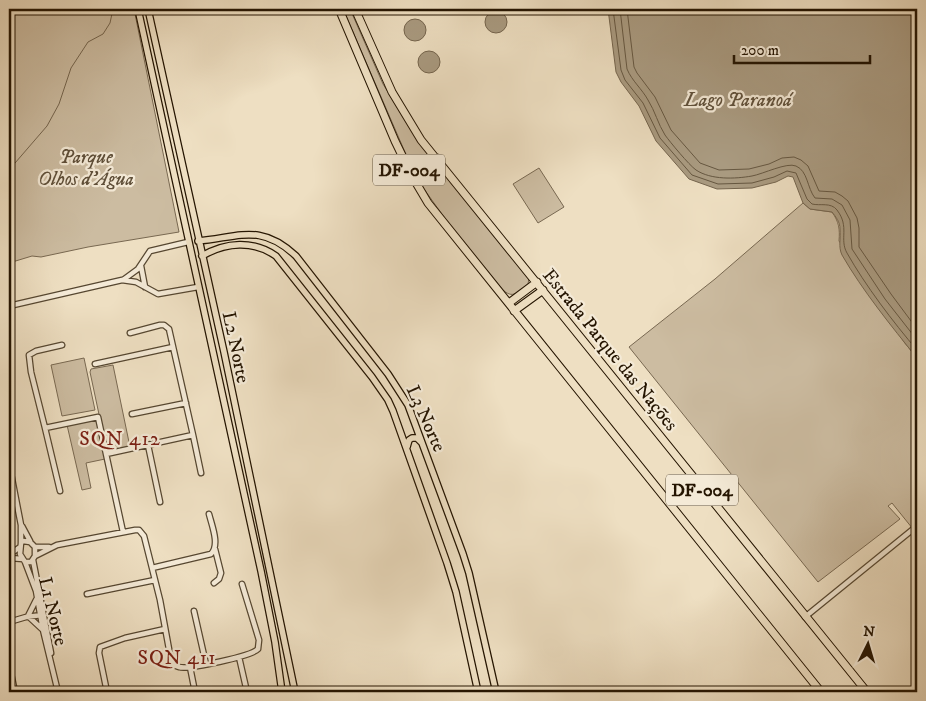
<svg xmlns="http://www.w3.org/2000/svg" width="926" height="701" viewBox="0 0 926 701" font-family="'IM FELL DW Pica',serif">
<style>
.green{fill:#ccbca1;stroke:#786851}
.water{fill:#a99a80;stroke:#74644d}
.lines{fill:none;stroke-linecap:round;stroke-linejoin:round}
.shore{stroke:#665740;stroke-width:1}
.stream{stroke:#74644d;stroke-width:1}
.minor-casing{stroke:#564731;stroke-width:7}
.major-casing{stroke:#241401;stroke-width:8}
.highway-casing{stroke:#241401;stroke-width:9}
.minor{stroke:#f4ead7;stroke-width:4.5}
.major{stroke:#eedfc2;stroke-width:5.5}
.highway{stroke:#eedfc2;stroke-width:7}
.labels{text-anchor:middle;stroke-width:4.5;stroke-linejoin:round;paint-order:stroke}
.shield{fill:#f4ead7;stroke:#625441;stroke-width:1}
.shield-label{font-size:18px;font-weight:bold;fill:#241401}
.park-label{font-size:19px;font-style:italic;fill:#5f4f39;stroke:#f4ead7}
.street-label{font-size:19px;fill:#241401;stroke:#f4ead7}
.water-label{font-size:20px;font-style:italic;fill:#60503a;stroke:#f4ead7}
.neighbourhood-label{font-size:20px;letter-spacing:1px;fill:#7a1f14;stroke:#f4ead7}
</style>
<rect width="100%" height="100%" fill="#eedfc2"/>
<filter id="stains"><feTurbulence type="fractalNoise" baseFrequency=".004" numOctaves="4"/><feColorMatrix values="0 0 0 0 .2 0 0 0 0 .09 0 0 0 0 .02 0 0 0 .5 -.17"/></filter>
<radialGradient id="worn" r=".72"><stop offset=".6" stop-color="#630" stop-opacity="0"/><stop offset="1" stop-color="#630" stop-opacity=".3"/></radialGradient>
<!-- green -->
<path class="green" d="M 9,9 L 134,9 L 179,232 L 88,247 L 41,257 L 32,256 L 9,263 Z
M 343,9 L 350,9 L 383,84 L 411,130 L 428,153 L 411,166 Z
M 432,162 L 436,163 L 529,278 L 528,284 C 518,292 513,300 502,289 L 449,224 L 419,182 L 416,174 L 421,164 Z
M 539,168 L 564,207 L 538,223 L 513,184 Z
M 803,203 L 810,209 L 832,212 C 839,222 840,229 839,241 L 904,342 L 917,358 L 917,534 L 892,503 L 888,506 L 900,519 L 818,582 L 629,347 L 715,279 Z
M 84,358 L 95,410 L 62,416 L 51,365 Z
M 113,365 L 130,447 L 107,452 L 90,372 L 91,369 Z
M 96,419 L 105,459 L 86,463 L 91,488 L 82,490 L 67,425 Z"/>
<!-- water -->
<path class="water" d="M 608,9 L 917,9 L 917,358 C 892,327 862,290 842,255 C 838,247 841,238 840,229 C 840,222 836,217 832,212 L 810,209 L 803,203 L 793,177 L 788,176 L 776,182 L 752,188 L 717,189 L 689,179 L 656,141 L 639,106 L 621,82 L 616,72 Z
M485 22a11 11 0 1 1 22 0a11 11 0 1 1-22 0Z
M404 30a11 11 0 1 1 22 0a11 11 0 1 1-22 0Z
M418 62a11 11 0 1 1 22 0a11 11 0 1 1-22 0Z"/>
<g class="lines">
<!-- shore -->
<path class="shore" d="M 613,9 L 621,70 L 625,80 L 643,103 L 660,138 L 692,175 L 718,184 L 752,183 L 774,177 L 787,171 L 796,173 L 807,199 L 812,204 C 820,206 831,202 837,210 C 850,227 839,239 847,253 C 865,285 893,322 917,350
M 620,9 L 627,69 C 632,81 642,89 648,100 C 655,111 658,124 665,135 C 670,142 689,165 696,170 C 711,180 735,179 752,176 C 763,174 787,162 796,166 C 808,171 807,188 815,198 L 832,199 L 842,205 L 850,220 L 852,249 L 885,299 L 917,340
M 627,9 L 634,67 L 637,73 L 655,97 L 671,130 L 700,163 L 719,170 L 749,169 L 769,164 L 782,158 L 794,157 L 801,160 L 808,166 L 819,191 L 835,192 L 842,196 L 848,201 L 857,218 L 859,228 L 859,247 L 891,294 L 917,329"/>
<!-- stream -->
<path class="stream" d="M 9,170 L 47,126 L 59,104 L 71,68 L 88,42 L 103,34 L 110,23 L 113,9"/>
<defs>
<path id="minor" d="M 141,266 L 145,287
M 123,280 L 138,269 L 150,251 L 188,242
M 9,306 L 122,280 L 136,282 L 158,294 L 198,287
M 62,345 L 36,351 L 29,355 L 31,372 L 45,428 L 98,417 L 123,532
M 95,364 L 173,347
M 132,414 L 186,403
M 45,428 L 60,491
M 193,435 L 201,473
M 148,445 L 160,502
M 106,454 L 193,435 L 169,329 L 164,325 L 160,325 L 130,333
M 9,463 L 21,525 L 21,543
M 22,526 L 30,541
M 23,541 L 30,542 L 35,547 L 35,556 L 31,562 L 25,562 L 20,554 L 21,543 Z
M 35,547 L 49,547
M 9,555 L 20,547
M 35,556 L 57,545 L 135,530 L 139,530 L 144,536 L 160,600 L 171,660 C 173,664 174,666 179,667 C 188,670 252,656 258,649 L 259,640 L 242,584
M 9,558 L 23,559
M 33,560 L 51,653
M 25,562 L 36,591 L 43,630 L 58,692
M 152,568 L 211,554 C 220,545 212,526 209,514
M 214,583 L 219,579 L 221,573 L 215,549
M 87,594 L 155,580
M 37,598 L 28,616 L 42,629
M 194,611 L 206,664
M 805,617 L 917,526
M 9,622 L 26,617 L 42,615
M 239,657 L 247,692
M 9,664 L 15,692
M 190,667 L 195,692
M 107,692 L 99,653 L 100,647 L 125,638 L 165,629"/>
<path id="major" d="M 138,9 L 261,571 L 275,642 L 282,692
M 148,9 L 224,352 L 295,692
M 198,241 C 240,237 261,223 296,256 L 388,374 L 408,405 L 463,554 L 469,573 L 496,692
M 202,256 C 226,242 253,240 276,256 L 372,377 L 388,400 L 393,411 L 447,563 L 456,592 L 478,692
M 407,447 L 409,440 L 412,438 L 417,438 L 422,443"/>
<path id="highway" d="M 339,9 L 395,141 L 412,176 L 428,203 L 821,692
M 355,9 L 392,92 L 421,140 L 867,692
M 412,176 C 416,163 423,159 437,158
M 509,303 L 537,282
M 514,311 L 543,290"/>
</defs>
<!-- minor casing -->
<use href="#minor" class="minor-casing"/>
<!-- major casing -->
<use href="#major" class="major-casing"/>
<!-- highway casing -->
<use href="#highway" class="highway-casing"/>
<!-- minor -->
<use href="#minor" class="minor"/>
<!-- major -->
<use href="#major" class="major"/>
<!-- highway -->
<use href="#highway" class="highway"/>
</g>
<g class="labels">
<!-- shield labels -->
<g class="shield">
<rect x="373" y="154.5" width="72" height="31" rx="4"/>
<rect x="666" y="474.5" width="72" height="31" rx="4"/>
</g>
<g class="shield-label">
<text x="409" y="176">DF-004</text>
<text x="702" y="496">DF-004</text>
</g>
<!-- park labels -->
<g class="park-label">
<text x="86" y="163">Parque<tspan x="86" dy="22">Olhos d'Água</tspan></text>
</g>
<!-- street labels -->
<g class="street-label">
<text transform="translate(237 347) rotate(78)" y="7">L2 Norte</text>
<text transform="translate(611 349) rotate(51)" y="7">Estrada Parque das Nações</text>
<text transform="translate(427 418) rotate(66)" y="7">L3 Norte</text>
<text transform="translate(54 611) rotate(76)" y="7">L1 Norte</text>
</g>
<!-- water labels -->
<g class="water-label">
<text x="738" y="106">Lago Paranoá</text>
</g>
<!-- neighbourhood labels -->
<g class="neighbourhood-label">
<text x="120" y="445">SQN 412</text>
<text x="177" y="664">SQN 411</text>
</g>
</g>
<!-- margin -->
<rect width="926" height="701" fill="none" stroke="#eedfc2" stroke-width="30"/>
<rect x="10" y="10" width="906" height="681" fill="none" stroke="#241401" stroke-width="2.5"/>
<rect x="15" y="15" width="896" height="671" fill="none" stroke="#241401"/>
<!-- north arrow -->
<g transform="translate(868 644) rotate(5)" stroke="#f4ead7" stroke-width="4" paint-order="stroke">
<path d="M0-4L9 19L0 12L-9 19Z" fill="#241401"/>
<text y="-8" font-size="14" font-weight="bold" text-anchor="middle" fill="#241401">N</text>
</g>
<!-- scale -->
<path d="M734 55v8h136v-8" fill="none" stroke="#241401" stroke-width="2.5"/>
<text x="741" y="55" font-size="15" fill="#241401" stroke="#f4ead7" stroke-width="4" paint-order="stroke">200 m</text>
<rect width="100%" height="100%" filter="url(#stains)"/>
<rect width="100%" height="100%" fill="url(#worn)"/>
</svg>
